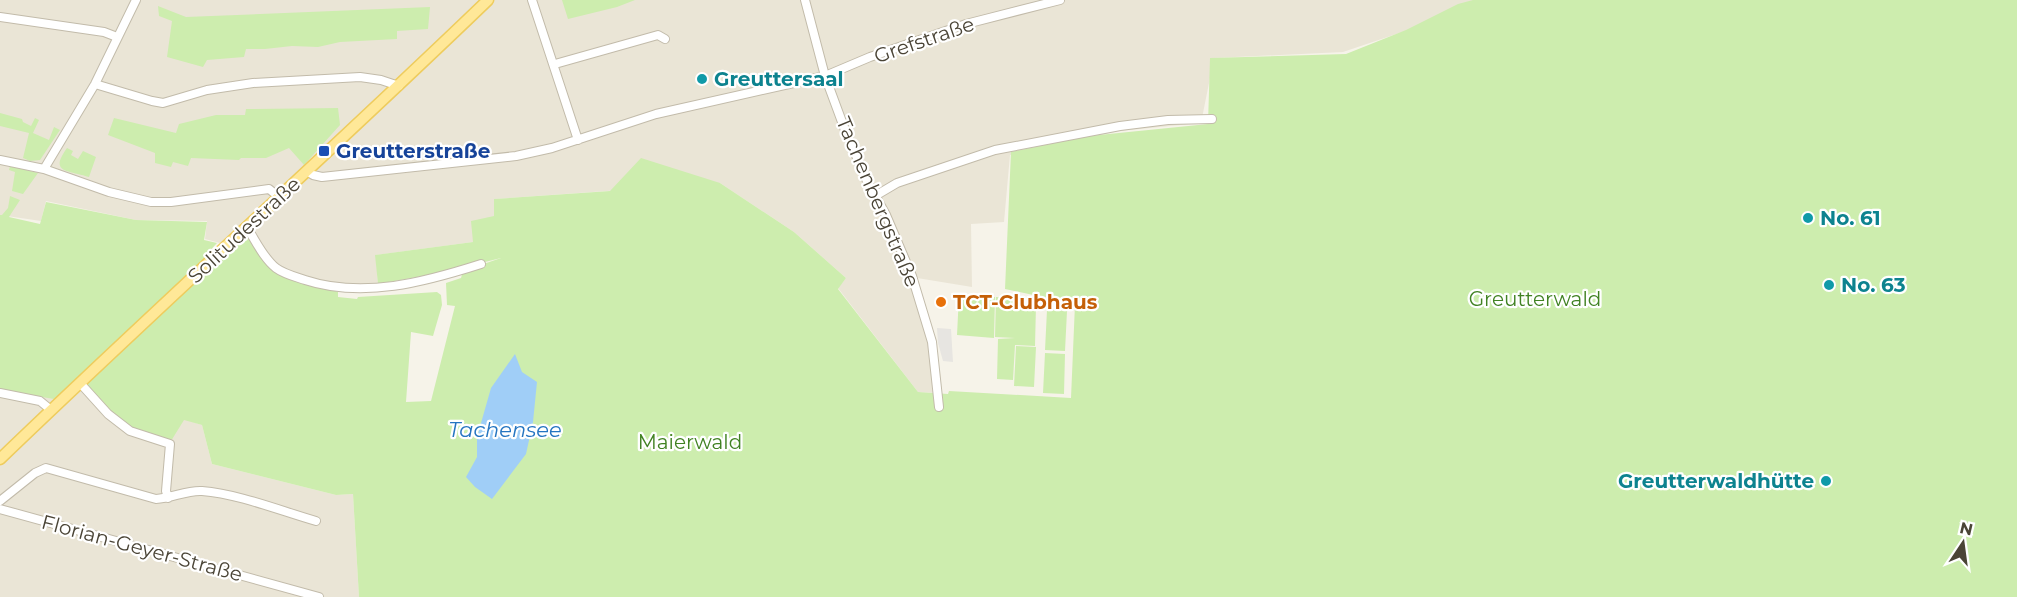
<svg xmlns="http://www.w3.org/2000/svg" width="2017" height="597" viewBox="0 0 2017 597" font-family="Montserrat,sans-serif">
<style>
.residential{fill:#eae5d6}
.green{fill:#cdedae}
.parking{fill:#e7e5e1}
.water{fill:#a0cef7}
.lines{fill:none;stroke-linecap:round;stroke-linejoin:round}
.minor-casing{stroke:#c2bbaa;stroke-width:10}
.major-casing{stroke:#eecc5e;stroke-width:13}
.minor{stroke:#fff;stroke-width:8}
.major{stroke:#ffe898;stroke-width:10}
.culture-dot{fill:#0f9aa8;stroke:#fff;stroke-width:2}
.transit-dot{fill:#1a4fb4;stroke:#fff;stroke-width:2}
.food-dot{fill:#e8710a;stroke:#fff;stroke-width:2}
.labels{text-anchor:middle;stroke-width:4.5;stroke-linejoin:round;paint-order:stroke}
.street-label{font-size:20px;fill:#4a4436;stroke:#fff}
.culture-label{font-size:20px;font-weight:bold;fill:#0d838f;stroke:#fff;text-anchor:start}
.transit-label{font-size:20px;font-weight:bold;fill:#164399;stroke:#fff;text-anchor:start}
.park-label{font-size:20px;fill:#418223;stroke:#fff}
.food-label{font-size:20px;font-weight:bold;fill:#c56008;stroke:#fff;text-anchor:start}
.water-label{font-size:21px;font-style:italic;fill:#2575c1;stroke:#fff}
</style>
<rect width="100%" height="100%" fill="#f6f3e9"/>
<!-- residential -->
<path class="residential" d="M 0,0 L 1486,0 L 1435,21 L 1343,52 L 1214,58 L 1201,123 L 1119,131 L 1010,155 L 1004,222 L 971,224 L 972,287 L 911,277 L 929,342 L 935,393 L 918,392 L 838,288 L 846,278 L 794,232 L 720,183 L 495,199 L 495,216 L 473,242 L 376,255 L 378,284 L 338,287 L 275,267 L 246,226 L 220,243 L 205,239 L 207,221 L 136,220 L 46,201 L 41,221 L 0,215 Z
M 85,386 L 202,425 L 212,464 L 336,495 L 353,494 L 359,597 L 0,597 L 0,390 Z"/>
<!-- green -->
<path class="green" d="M 562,0 L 635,0 L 617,7 L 568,19 Z
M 1473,0 L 2017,0 L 2017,597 L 359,597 L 353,494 L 336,495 L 212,464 L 202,425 L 184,420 L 171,441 L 134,430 L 111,413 L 85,386 L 54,399 L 0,390 L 0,215 L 2,215 L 8,208 L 10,196 L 20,200 L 9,217 L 40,224 L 46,202 L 136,220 L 207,222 L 204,240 L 217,243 L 204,257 L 211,259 L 246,226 L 275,267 L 294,276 L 338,292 L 338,297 L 357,299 L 358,297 L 437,292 L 441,295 L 442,305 L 433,336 L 411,332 L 406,402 L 431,401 L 455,306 L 447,305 L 446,283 L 461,278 L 463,271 L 501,258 L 445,272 L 378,284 L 375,255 L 473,242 L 471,221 L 494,216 L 494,199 L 610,191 L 641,158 L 720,183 L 794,232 L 846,278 L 838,289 L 918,392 L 948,394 L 949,391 L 1071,398 L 1075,304 L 1005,289 L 1011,152 L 1089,136 L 1208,124 L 1210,58 L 1346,54 L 1406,30 L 1458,4 Z
M 158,6 L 186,17 L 430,7 L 428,29 L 397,31 L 397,39 L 340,42 L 318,47 L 292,46 L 265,49 L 246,49 L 244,57 L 207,60 L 203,67 L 167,57 L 172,21 L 159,16 Z
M 338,108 L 340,125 L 304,165 L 289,148 L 266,158 L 241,158 L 239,160 L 191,158 L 188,166 L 173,162 L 171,167 L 155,163 L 155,153 L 108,135 L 114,118 L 176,133 L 179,124 L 216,115 L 245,115 L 246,109 Z
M 0,113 L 22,119 L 23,122 L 31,126 L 35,118 L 39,120 L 33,133 L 49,140 L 54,127 L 60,130 L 40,160 L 30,161 L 23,158 L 29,133 L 0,126 Z
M 67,148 L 73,151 L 71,155 L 78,159 L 83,151 L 96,157 L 89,177 C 67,170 49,173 67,148 Z
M 10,166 L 38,173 L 23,194 L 12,191 L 15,172 L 9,170 Z
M 959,295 L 995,297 L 994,338 L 957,335 Z
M 996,297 L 1016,298 L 1016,304 L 1036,305 L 1035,346 L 1015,345 L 1013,380 L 997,379 L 998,339 L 1015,338 L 995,337 Z
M 1047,310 L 1067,311 L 1065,351 L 1045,350 Z
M 1016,346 L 1036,347 L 1034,387 L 1014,386 Z
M 1045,353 L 1065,354 L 1064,394 L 1043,393 Z"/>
<!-- parking -->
<path class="parking" d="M 937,328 L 951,329 L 953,362 L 943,361 L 938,343 Z"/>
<!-- water -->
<path class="water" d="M 515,354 L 522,372 L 537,382 L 533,422 L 526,454 L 492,499 L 475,487 L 466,477 L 477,457 L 477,437 L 491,388 Z"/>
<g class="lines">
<defs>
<path id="minor" d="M 532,0 L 578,140
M 805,0 L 825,76 L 845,130 L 866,179 L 886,215 L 912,276 L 932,342 L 939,407
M 0,17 L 104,32 L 117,37
M 555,64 L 658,35 L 665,39
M 95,84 L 152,101 L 163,103 L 207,90 L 253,83 L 360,77 L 381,80 L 399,86
M 0,160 L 44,169 L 109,192 L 151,202 L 171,202 L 269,189 L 279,197
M 44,169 L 95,84 L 136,0
M 307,171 L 313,175 L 322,177 L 516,156 L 552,148 L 656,114 L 825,76 L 870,57 L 966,24 L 1060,0
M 875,196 L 897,183 L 995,150 L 1120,126 L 1168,120 L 1212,119
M 246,226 C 255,239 263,258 276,268 C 284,274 296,277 305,280 C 363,299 425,282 481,264
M 80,383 L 108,414 L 130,431 L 170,444 L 166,491 L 168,498
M 0,393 L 40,401 L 51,410
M 0,501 L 35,473 L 46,468 L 156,499 C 172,498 187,490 202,491 C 239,494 281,511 316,521
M 0,509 L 319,597"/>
<path id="major" d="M 0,459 C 161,304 327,155 488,0"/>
</defs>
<!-- minor casing -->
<use href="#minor" class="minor-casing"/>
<!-- major casing -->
<use href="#major" class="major-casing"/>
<!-- minor -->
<use href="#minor" class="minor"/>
<!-- major -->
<use href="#major" class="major"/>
</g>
<!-- markers -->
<g class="culture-dot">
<circle cx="702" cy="79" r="6"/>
<circle cx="1808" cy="218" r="6"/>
<circle cx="1829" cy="285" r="6"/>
<circle cx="1826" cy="481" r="6"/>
</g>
<rect class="transit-dot" x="318" y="145" width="12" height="12" rx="3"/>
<circle class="food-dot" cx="941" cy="302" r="6"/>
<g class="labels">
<!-- street labels -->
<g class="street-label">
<text transform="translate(924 40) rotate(-19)" y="7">Grefstraße</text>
<text transform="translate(878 202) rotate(67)" y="7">Tachenbergstraße</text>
<text transform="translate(244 230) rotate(-43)" y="7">Solitudestraße</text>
<text transform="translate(142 548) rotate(15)" y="7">Florian-Geyer-Straße</text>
</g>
<!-- culture labels -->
<g class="culture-label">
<text x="714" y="86">Greuttersaal</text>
<text x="1820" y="225">No. 61</text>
<text x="1841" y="292">No. 63</text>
<text x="1814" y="488" text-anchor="end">Greutterwaldhütte</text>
</g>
<!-- transit labels -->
<g class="transit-label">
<text x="336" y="158">Greutterstraße</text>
</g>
<!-- park labels -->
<g class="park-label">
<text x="1535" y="306">Greutterwald</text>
<text x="690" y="449">Maierwald</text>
</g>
<!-- food labels -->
<g class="food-label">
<text x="953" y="309">TCT-Clubhaus</text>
</g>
<!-- water labels -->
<g class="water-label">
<text x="505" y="437">Tachensee</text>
</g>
</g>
<!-- north arrow -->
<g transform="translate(1963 543) rotate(13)" stroke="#ffffff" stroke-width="4.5" paint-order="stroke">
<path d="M0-4.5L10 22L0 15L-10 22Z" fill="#4a4436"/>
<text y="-9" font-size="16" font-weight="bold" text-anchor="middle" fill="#4a4436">N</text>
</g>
</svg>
